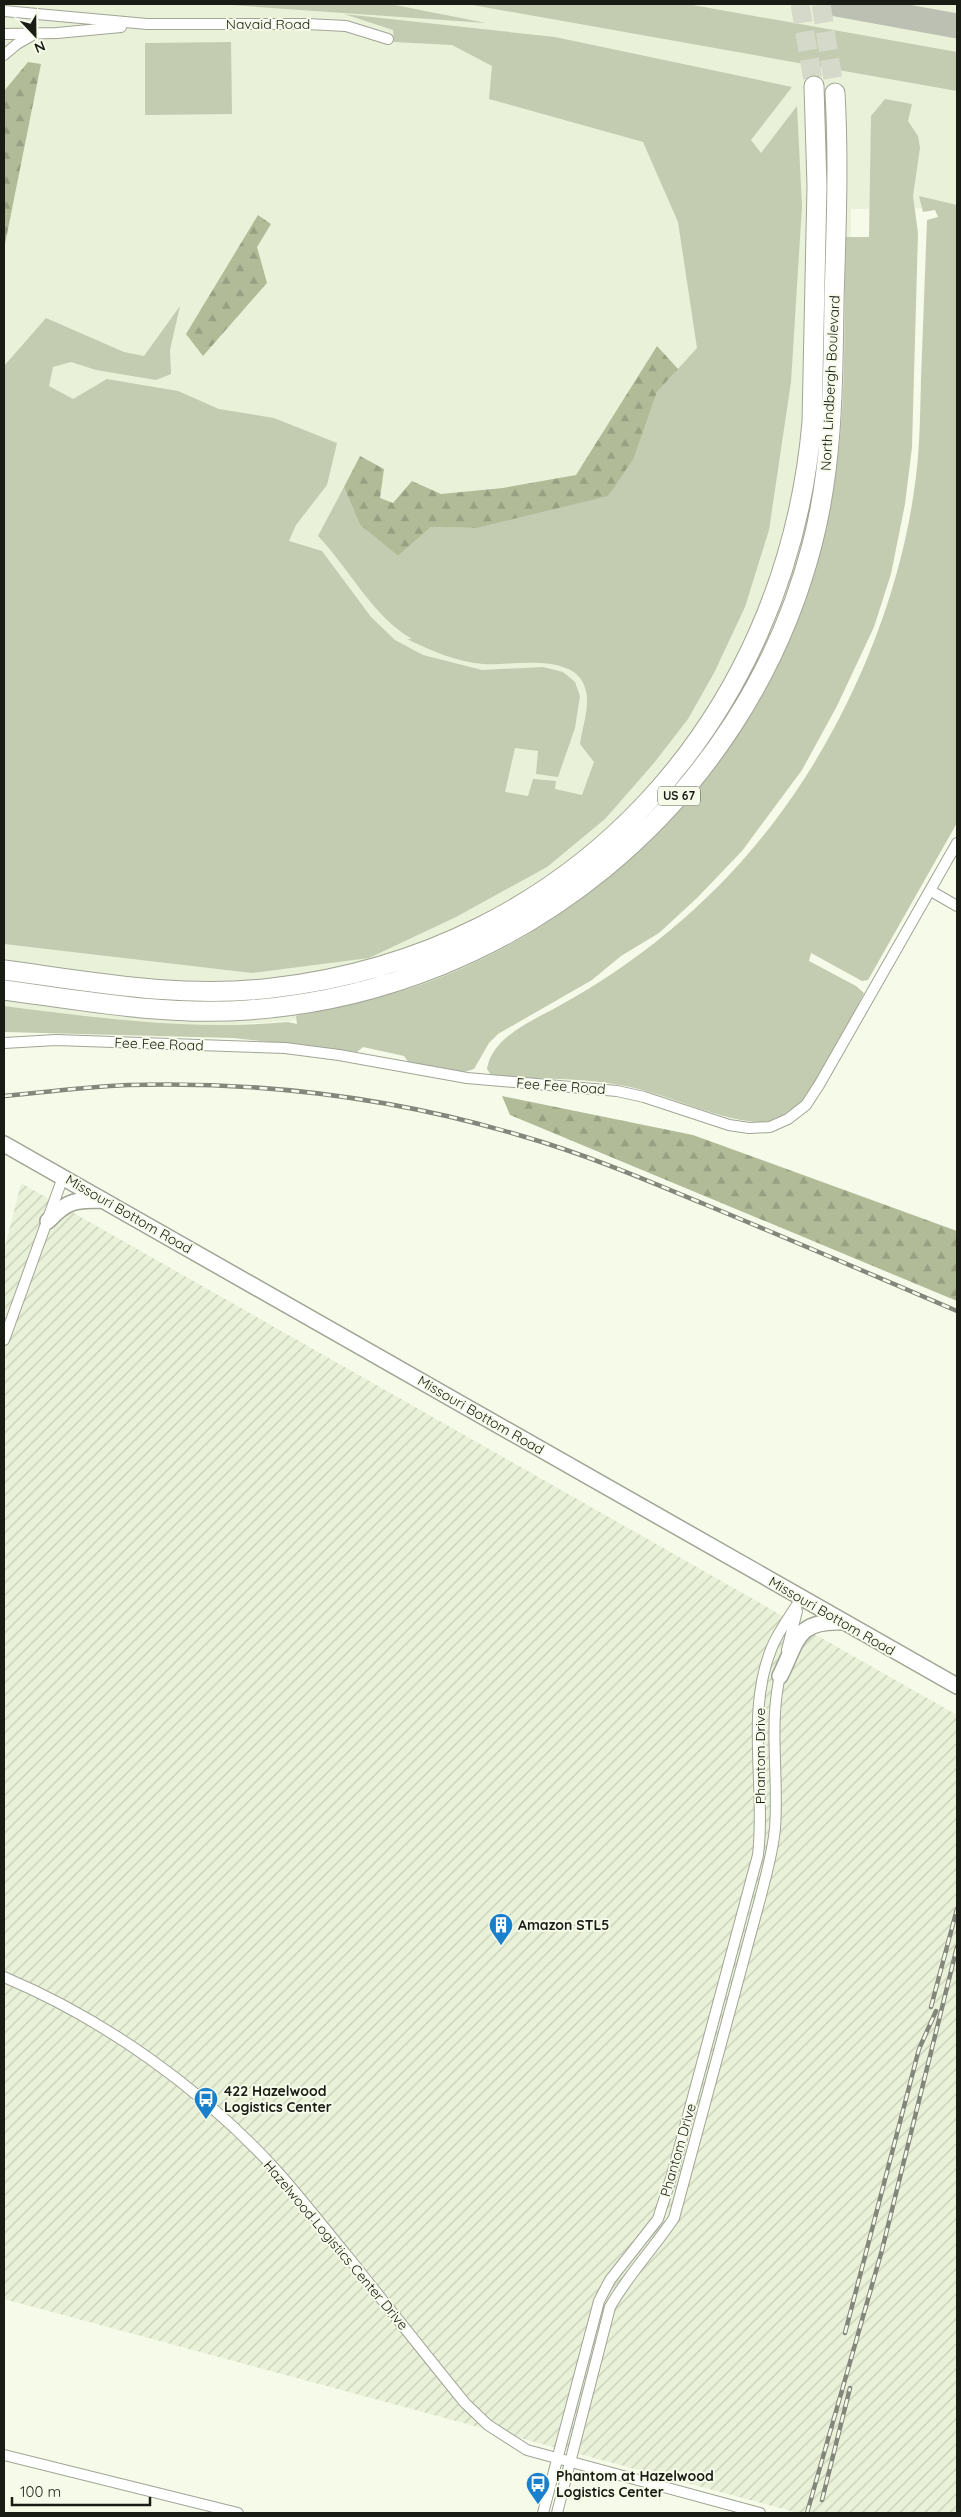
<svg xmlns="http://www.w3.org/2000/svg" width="961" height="2517" viewBox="0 0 961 2517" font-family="Quicksand,sans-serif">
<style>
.built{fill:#e9f1d8}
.industrial{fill:url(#industrial-furrows)}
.green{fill:#c3cbb1}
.forest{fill:url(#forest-firs)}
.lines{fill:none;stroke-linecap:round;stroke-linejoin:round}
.taxiway{stroke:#bcc0b2;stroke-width:25}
.highway-tunnel{stroke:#d5d9c9;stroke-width:19;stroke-dasharray:19 9;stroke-linecap:butt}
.street-casing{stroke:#a0a595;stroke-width:12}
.secondary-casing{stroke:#a0a595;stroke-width:18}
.highway-casing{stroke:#a0a595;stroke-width:21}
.street{stroke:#fff;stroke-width:10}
.secondary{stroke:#fff;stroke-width:15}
.highway{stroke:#fff;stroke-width:19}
.rail-casing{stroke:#83867b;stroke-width:4.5}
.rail{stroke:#f6fbe9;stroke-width:2.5;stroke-dasharray:8;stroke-linecap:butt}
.labels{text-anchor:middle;stroke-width:4;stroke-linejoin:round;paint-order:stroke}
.shield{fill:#f6fbe9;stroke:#5b5e55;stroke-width:1}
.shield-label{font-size:12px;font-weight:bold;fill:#191b15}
.street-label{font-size:14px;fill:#191b15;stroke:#f6fbe9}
.poi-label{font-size:14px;font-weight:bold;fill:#191b15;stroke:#f6fbe9;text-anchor:start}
</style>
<defs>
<pattern id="industrial-furrows" width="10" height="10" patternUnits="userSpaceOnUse" patternTransform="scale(1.25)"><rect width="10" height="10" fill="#e9f1d8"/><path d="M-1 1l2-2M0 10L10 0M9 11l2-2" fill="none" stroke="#c7ceb8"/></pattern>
<pattern id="forest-firs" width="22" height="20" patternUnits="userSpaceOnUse" patternTransform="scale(1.25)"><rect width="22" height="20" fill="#b1bb98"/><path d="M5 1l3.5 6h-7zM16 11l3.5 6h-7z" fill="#98a082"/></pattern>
</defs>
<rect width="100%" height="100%" fill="#f6fbe9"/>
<!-- built -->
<path class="built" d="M 4,4 L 957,4 L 957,208 L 851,209 L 847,382 L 830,542 L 793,645 L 713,778 L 649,854 L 507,956 L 361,1010 L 290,1021 L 223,1025 L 124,1023 L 4,1006 Z"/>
<!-- industrial -->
<path class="industrial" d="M 21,1183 L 957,1715 L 957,2513 L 798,2513 L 4,2299 L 4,1251 Z"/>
<!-- green -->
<path class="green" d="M 216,4 L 390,4 L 486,23 Z
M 467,4 L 687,4 L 957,52 L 957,91 Z
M 344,14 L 555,37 L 792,87 L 751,140 L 761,153 L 797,106 L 802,206 L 791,382 L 769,530 L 745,607 L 714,673 L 688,719 L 654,763 L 605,819 L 547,867 L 456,917 L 369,958 L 252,973 L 4,944 L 4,366 L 46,318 L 124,352 L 144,356 L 180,306 L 170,350 L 171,374 L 156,380 L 96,370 L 71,362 L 53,367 L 49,386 L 73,399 L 107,379 L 178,391 L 219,409 L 274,418 L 337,443 L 327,485 L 296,525 L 289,541 L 322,551 L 371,617 L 395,640 L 423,655 L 482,670 L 543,667 L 563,672 L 575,682 L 580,696 L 575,728 L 558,777 L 536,774 L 538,751 L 515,748 L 505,792 L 528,796 L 533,779 L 556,781 L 555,789 L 582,795 L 594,762 L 580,744 C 582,729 590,706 586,691 C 578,651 511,666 483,664 C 456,662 430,650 407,639 L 412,639 C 371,615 350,569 318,536 L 344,487 L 360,525 L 398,556 L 431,527 L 476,528 L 634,458 L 657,392 L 697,348 L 678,222 L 643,142 L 489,99 L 492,66 L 452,45 L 394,42 L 393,30 Z
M 231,42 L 232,114 L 145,115 L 145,43 Z
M 885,99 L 912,104 L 908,121 L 918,136 L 920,148 L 913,196 L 918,233 L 912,447 L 905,504 L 891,574 L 874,627 L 837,706 L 802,770 L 742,851 L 697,898 L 659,933 L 621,956 L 592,980 L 498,1034 L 489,1043 L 474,1069 L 464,1072 L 409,1063 L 404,1056 L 363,1047 L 357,1052 L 233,1038 L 4,1032 L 4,1006 C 98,1018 192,1031 288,1022 L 297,1024 L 296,1016 C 345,1006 393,996 439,978 C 643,897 793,712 832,497 C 848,412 843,324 846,237 L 869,237 L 871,116 Z
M 919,196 L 957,205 L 957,823 L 868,980 L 862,981 L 811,953 L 809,961 L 856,986 L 864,993 C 847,1026 821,1091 790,1111 C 782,1116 772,1122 762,1122 C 726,1123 669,1095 630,1087 C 585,1077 537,1080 491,1075 L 487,1069 C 492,1037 532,1021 557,1007 C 642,961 719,896 777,818 C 846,726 898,605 914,491 C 920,454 920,416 921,379 C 923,326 925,273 927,220 L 938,217 L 935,210 L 923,212 Z"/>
<!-- forest -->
<path class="forest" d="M 28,62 L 41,64 L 4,249 L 4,91 Z
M 258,215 L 271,224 L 257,247 L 267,283 L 203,356 L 186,334 Z
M 657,346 L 678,369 L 657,392 L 634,458 L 608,496 L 476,528 L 431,527 L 398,556 L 360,525 L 344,487 L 360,456 L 384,469 L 380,498 L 393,503 L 412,481 L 441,494 L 503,488 L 576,475 Z
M 502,1096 L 693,1135 L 957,1231 L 957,1301 L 510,1115 Z"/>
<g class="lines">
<!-- taxiway -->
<path class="taxiway" d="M 836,4 L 957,26"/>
<!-- highway-tunnel -->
<path class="highway-tunnel" d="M 800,4 L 814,86
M 821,4 L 835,93"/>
<defs>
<path id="street" d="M 4,11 L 147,24 L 307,24 L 346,26 L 388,39
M 4,34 L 57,33 L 121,27
M 4,55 L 17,44 L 31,36
M 931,891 L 957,906
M 4,1043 L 56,1040 L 285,1048 L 339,1055 L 467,1078 L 617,1091 L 644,1097 L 729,1125 L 749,1128 L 770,1127 L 788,1119 L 806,1105 L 819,1085 L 957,843
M 4,1340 L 63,1177
M 787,1650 L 797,1611
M 4,1977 C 106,2020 202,2089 277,2171 C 302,2199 325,2229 349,2258 C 388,2307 426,2355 465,2403 L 488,2425 L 527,2450 L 760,2513
M 4,2455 L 238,2513
M 543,2513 L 599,2301 L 610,2280 L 658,2219 L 672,2175 L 758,1855 C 766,1787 745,1712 772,1647 C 779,1630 792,1614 801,1598
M 557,2513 L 610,2307 C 628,2275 654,2248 674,2218 L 760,1899 C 766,1875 773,1852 775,1828 C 779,1775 768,1723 781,1671"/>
<path id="secondary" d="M 4,1144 L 957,1686
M 48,1221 C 67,1200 76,1200 103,1200
M 780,1676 C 798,1640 796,1620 843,1622"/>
<path id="highway" d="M 4,970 C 93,982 182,999 272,988 C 573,954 786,721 812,422 L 817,186 L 814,86
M 4,990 C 85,1001 166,1016 248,1010 C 515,991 744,805 812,545 C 833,465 833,383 834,301 C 836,232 839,163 835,93"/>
</defs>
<!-- street casing -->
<use href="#street" class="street-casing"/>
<!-- secondary casing -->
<use href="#secondary" class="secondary-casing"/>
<!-- highway casing -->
<use href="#highway" class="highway-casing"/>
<!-- street -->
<use href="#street" class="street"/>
<!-- secondary -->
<use href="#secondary" class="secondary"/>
<!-- highway -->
<use href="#highway" class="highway"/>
<defs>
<path id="rail" d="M 4,1096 C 45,1092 86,1087 128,1085 C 261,1081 395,1098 522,1136 C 585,1154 644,1179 704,1204 C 789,1239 873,1275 957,1311
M 931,2007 L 957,1909
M 845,2333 L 919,2049 L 936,2011
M 822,2500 L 850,2388
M 807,2513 L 882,2250 L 957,1947"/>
</defs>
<!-- rail casing -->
<use href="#rail" class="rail-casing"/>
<!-- rail -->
<use href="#rail" class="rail"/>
</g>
<!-- icons -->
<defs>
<symbol id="building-pin" viewBox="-11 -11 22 30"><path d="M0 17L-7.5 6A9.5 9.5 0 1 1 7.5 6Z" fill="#1a80cb" stroke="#f6fbe9"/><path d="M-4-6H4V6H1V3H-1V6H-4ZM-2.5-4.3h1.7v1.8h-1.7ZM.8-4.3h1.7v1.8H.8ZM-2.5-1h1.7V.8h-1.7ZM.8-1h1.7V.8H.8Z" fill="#fff"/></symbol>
<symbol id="bus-pin" viewBox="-11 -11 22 30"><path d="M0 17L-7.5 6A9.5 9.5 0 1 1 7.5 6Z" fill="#1a80cb" stroke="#f6fbe9"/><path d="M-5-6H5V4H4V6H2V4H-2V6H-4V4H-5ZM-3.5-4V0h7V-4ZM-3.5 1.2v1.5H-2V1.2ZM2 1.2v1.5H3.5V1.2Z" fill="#fff"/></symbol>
</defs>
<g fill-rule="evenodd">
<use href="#building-pin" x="487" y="1911" width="28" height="38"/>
<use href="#bus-pin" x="192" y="2085" width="28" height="38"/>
<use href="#bus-pin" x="524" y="2470" width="28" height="38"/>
</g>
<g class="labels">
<!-- shield labels -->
<rect class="shield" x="658" y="786.5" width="42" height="19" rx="4"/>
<g class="shield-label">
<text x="679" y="800">US 67</text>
</g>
<!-- street labels -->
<g class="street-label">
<text x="268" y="29">Navaid Road</text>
<text transform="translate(830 383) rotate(-87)" y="5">North Lindbergh Boulevard</text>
<text transform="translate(159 1044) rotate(2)" y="5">Fee Fee Road</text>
<text transform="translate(561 1086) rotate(4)" y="5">Fee Fee Road</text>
<text transform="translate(129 1214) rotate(30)" y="5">Missouri Bottom Road</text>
<text transform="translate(481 1415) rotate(30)" y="5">Missouri Bottom Road</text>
<text transform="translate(832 1616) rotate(30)" y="5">Missouri Bottom Road</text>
<text transform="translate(760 1756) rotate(-90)" y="5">Phantom Drive</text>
<text transform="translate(678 2150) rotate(-74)" y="5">Phantom Drive</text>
<text transform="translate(336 2245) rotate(50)" y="5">Hazelwood Logistics Center Drive</text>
</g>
<!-- poi labels -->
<g class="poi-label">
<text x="518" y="1930">Amazon STL5</text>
<text x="224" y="2096">422 Hazelwood<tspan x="224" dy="16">Logistics Center</tspan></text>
<text x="556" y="2481">Phantom at Hazelwood<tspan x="556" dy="16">Logistics Center</tspan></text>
</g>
</g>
<!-- border -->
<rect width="961" height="2517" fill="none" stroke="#191b15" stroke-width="10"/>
<!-- north arrow -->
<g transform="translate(35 35) rotate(158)" stroke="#f6fbe9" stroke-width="4" paint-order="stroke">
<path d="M0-4L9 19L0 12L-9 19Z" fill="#191b15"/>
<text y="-8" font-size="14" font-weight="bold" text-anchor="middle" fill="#191b15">N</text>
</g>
<!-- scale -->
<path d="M12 2497v8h138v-8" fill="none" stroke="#191b15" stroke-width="2.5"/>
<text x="20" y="2497" font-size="15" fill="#191b15" stroke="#f6fbe9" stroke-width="4" paint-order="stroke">100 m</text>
</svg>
